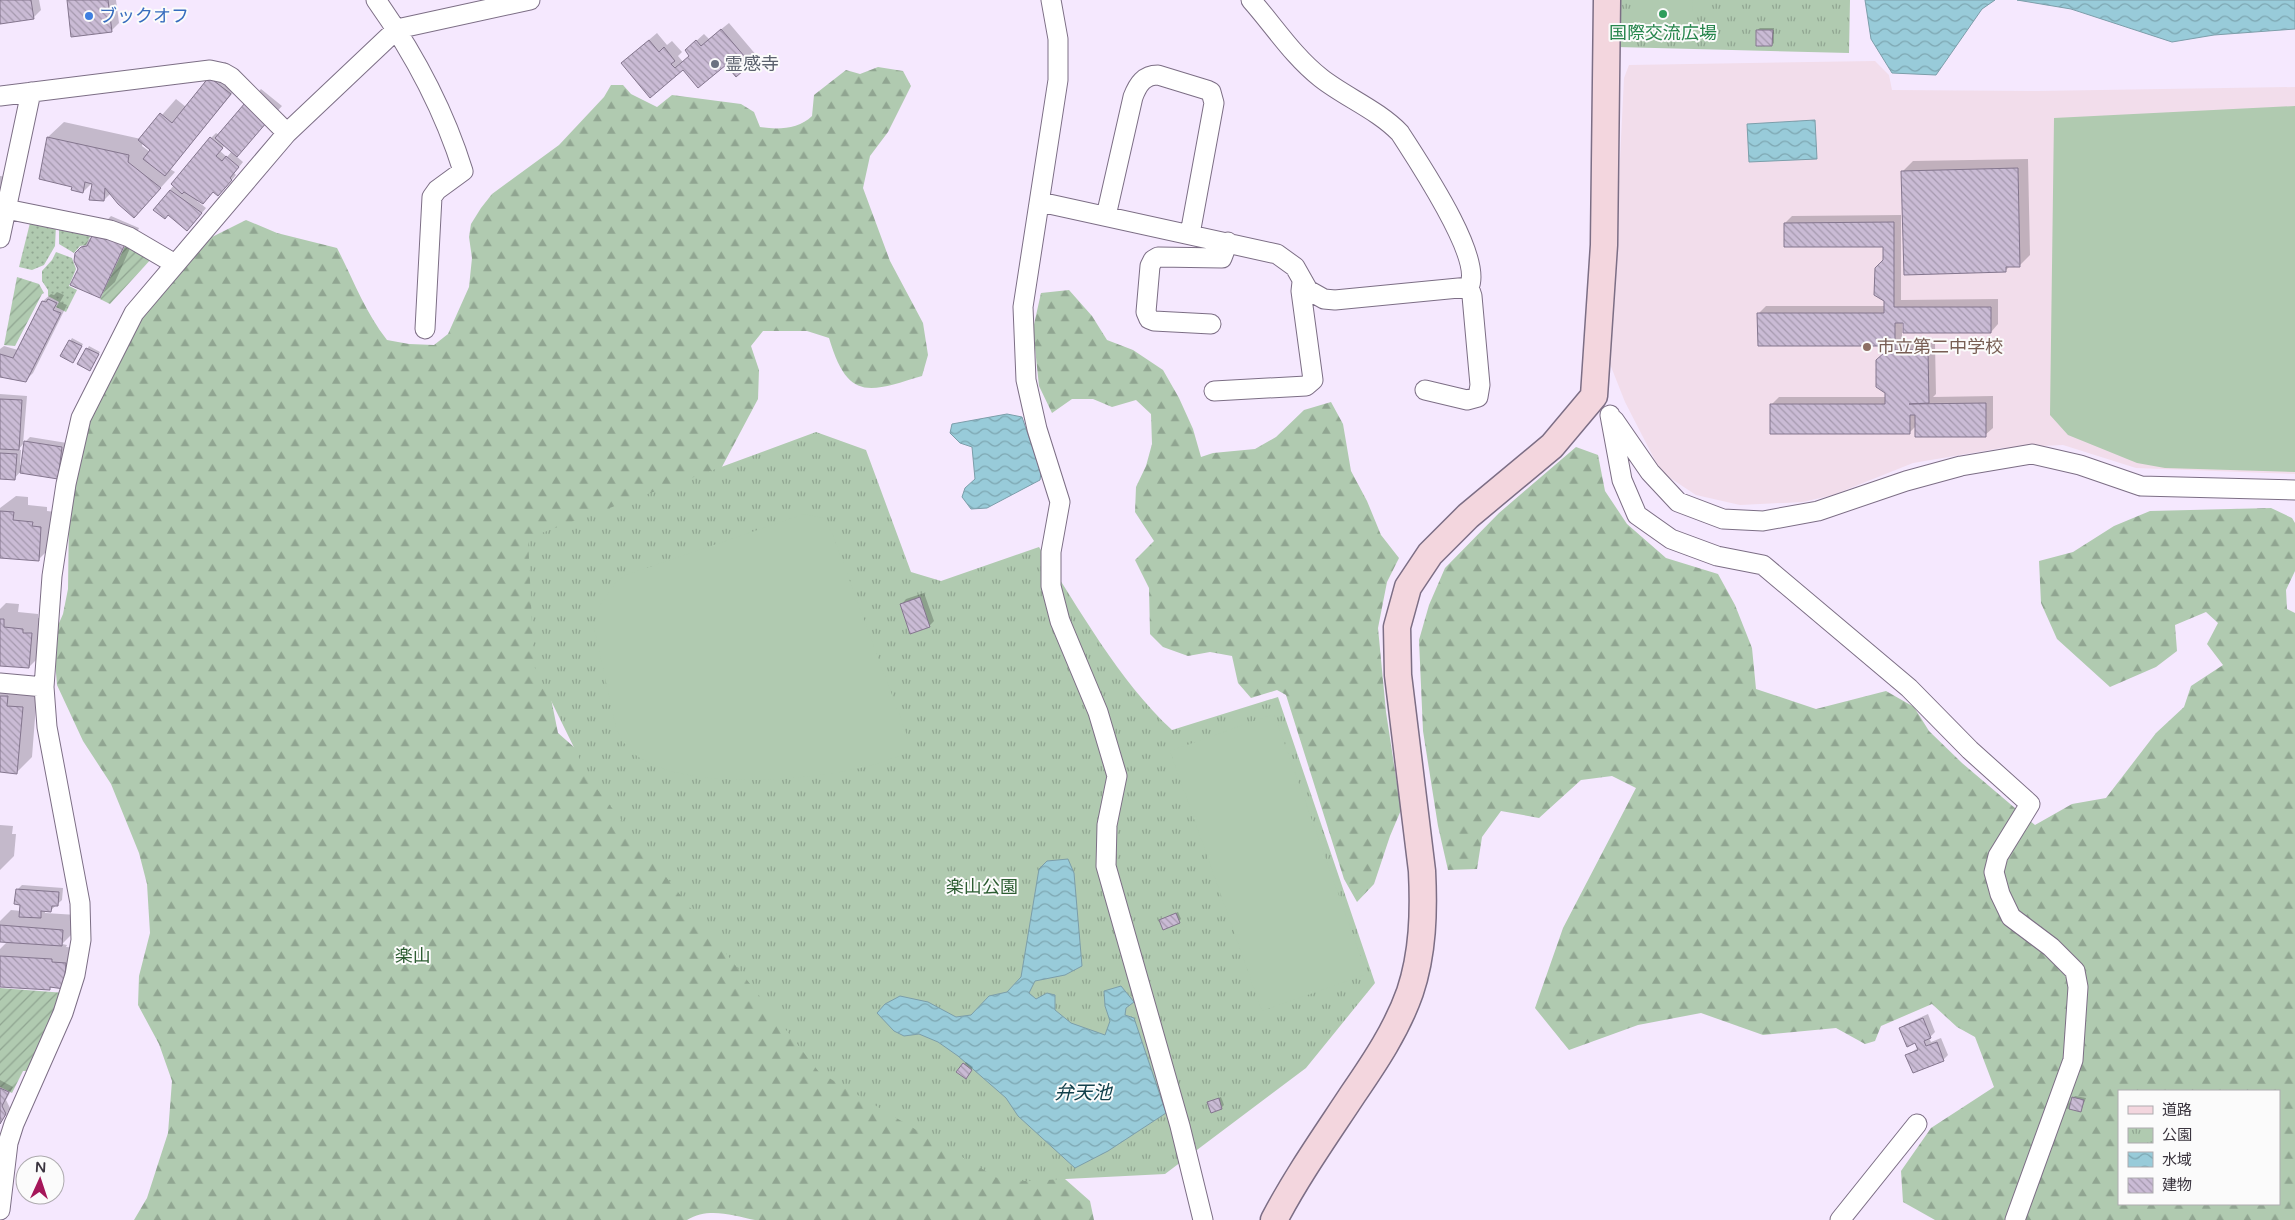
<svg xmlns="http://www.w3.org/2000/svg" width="2295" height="1220" viewBox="0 0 2295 1220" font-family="'Varela Round','Noto Sans JP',sans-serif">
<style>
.education{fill:#f2ddeb}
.grass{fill:url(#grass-dots)}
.forest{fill:url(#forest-firs);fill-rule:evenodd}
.park{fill:url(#park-tufts)}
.garden{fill:url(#garden-furrows)}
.pitch{fill:#b0cab0}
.water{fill:url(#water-waves);stroke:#7c9eaa}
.shadow{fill:#0003;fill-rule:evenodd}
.building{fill:url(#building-back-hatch);stroke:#84768e}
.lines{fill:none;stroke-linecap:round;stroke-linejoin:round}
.street-casing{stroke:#7c6e85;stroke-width:21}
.secondary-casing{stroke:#7c6e85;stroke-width:29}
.street{stroke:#fff;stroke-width:19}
.secondary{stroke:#f3d6de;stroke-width:26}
.leisure-dot{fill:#2e9e5b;stroke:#fbfbfb;stroke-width:2}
.shop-dot{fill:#3f7fe0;stroke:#fbfbfb;stroke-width:2}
.worship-dot{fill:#6b7280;stroke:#fbfbfb;stroke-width:2}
.education-dot{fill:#8d6e63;stroke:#fbfbfb;stroke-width:2}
.labels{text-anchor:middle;stroke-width:4;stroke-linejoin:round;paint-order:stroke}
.shop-label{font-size:18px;fill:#366cbe;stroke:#fbfbfb;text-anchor:start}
.leisure-label{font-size:18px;fill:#27864d;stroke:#fbfbfb}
.worship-label{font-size:18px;fill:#5b616d;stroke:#fbfbfb;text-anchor:start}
.education-label{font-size:18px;fill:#785e54;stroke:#fbfbfb;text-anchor:start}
.park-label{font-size:18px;fill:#2d5d32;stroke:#fbfbfb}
.water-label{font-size:19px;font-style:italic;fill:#12404b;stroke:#fbfbfb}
</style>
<defs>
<pattern id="grass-dots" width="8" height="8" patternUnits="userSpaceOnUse" patternTransform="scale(1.25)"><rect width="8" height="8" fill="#b0cab0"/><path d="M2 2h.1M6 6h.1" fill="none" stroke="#90a591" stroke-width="1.8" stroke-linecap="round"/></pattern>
<pattern id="forest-firs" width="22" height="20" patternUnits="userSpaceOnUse" patternTransform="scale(1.25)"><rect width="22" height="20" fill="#b0cab0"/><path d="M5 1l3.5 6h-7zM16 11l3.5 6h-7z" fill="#90a591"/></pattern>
<pattern id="park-tufts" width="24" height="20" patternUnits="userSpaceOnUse" patternTransform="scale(1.25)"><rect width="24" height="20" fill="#b0cab0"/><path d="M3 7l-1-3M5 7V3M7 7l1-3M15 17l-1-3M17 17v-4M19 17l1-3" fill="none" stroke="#90a591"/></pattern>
<pattern id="garden-furrows" width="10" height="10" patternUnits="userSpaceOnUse" patternTransform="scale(1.25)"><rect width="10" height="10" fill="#b0cab0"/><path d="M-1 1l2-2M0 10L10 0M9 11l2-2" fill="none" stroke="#90a591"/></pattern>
<pattern id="water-waves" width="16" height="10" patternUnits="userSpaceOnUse" patternTransform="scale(1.25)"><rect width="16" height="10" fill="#98cbd9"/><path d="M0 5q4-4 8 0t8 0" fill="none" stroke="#7da6b1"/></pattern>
<pattern id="building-back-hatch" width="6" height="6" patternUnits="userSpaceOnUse" patternTransform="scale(1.25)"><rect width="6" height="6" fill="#cabbd5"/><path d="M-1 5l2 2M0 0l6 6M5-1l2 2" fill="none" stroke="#a599ae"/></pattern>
</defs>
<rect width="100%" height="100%" fill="#f5e8fe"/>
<!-- education -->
<path class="education" d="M 1875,61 L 1889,75 L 1892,90 L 2037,91 L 2295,87 L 2295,474 L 2136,468 L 2063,445 L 2002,448 L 1913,463 L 1833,495 L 1803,502 L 1740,505 L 1696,495 L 1661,472 L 1625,402 L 1610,364 L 1624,78 L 1629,65 Z"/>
<!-- grass -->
<path class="grass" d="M 31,219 L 56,225 L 55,246 L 44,265 L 32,270 L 19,267 Z
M 59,229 L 92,233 L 86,245 L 80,246 L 74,253 L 59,244 Z
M 56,252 L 72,258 L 76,269 L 69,286 L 77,290 L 66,312 L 56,307 L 59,302 L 48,296 L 48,290 L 42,281 L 42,271 L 52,260 Z"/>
<!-- forest -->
<path class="forest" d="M 878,67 L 903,71 L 911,86 L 888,132 L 870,156 L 863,188 L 890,261 L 923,323 L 928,355 L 922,376 C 869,392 848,402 829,338 L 807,331 L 763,331 L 751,346 L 759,370 L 758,399 L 715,480 L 540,644 L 558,733 L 1090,1201 L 1094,1220 L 755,1220 C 732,1215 708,1207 687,1220 L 134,1220 L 147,1198 L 168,1133 L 172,1081 L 159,1044 L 138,1005 L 139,976 L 150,933 L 147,884 L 139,853 L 111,784 L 83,741 L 57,685 L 53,637 L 63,614 L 68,589 L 69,514 L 82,430 L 132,331 L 179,270 L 210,238 L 246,220 L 277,233 L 337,248 C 353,279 365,312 387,340 L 409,344 L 434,345 L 448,334 L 469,287 L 472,258 L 469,237 L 471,224 L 481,208 L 492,194 L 559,145 L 604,97 L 611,85 L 623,85 L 631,94 L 657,107 L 672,95 L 741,104 L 754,112 L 760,127 C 778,130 799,129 812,116 L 814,95 L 846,70 L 860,74 Z
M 1069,290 L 1092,316 L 1107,340 L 1133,350 L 1163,370 L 1179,398 L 1193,429 L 1201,457 L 1213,453 L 1255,449 L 1276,437 L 1304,410 L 1331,402 L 1343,424 L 1351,471 L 1367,501 L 1381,535 L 1399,558 L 1387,582 L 1378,628 L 1386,712 L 1401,810 L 1390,836 L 1374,884 L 1357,902 L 1344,879 L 1286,695 L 1277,690 L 1251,698 L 1238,683 L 1232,656 L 1210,652 L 1188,656 L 1163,647 L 1150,634 L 1149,588 L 1135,560 L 1154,541 L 1135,512 L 1136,487 L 1146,466 L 1152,444 L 1151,414 L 1136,400 L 1112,407 L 1093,399 L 1072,399 L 1052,413 L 1039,386 L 1033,329 L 1041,293 Z
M 1576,447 L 1598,455 L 1605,491 L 1627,524 L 1666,558 L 1718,574 L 1735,605 L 1752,648 L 1756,689 L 1816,709 L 1886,691 L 1914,707 L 1929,731 L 1962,763 L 2035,825 L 2072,804 L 2106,798 L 2156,733 L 2184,707 L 2191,686 L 2223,665 L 2207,644 L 2218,623 L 2206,612 L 2175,625 L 2177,651 L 2156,667 L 2110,687 L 2057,639 L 2041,603 L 2039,561 L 2073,552 L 2114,526 L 2150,511 L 2271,508 L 2292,518 L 2295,523 L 2295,571 L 2286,590 L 2287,609 L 2295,613 L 2295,1220 L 1935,1220 L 1903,1202 L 1901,1171 L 1931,1128 L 1994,1087 L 1975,1037 L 1957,1027 L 1932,1004 L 1881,1026 L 1875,1041 L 1865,1044 L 1836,1028 L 1763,1035 L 1701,1013 L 1638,1025 L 1569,1050 L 1535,1008 L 1563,928 L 1636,788 L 1612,776 L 1581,780 L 1539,818 L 1501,811 L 1482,837 L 1477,869 L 1448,870 L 1438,826 L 1423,731 L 1419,640 L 1429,605 L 1445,568 L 1499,513 ZM 2119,1091 L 2279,1091 L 2279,1204 L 2119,1204 Z"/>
<!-- park -->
<path class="park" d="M 1617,0 L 1850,0 L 1849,53 L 1617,47 Z
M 816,432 L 866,450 L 911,572 L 941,581 L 1039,547 C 1079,608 1118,680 1172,730 L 1278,697 L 1375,983 L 1306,1068 L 1165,1174 L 1004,1182 L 819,1072 L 590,780 L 534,666 L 528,538 Z"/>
<!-- garden -->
<path class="garden" d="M 126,244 L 152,258 L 110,304 L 100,299 Z
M 17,277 L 39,284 L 44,293 L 42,294 L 15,346 L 4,345 Z
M 0,988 L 65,993 L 33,1071 L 23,1071 L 12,1093 L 0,1087 Z"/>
<!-- pitch -->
<path class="pitch" d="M 1634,0 L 1693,0 L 1692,29 L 1634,28 Z
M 2295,106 L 2295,472 L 2165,468 L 2137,463 L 2068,435 L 2050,415 L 2054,118 Z
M 804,514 L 824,518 L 832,533 L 908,738 L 904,754 C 891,759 878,764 864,767 C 807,781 681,792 633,753 C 625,746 621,738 616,728 L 594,627 L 600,605 L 616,582 L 626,575 Z
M 1274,714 L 1367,974 L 1262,1011 L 1170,751 Z"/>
<!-- water -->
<path class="water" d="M 1865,0 L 1995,0 L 1982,9 L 1936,75 L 1892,73 L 1871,39 Z
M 2017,0 L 2295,0 L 2295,29 L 2214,35 L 2172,42 L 2071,9 Z
M 1815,120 L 1817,159 L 1749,162 L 1747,124 Z
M 1007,414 L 1022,417 L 1041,472 L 1040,480 L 987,508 L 971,509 L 962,497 L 965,488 L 975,479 L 972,447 L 960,443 L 950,433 L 952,424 Z
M 1068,859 L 1074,873 L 1082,966 L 1065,975 L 1035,981 L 1029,993 L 1036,999 L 1047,993 L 1055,995 L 1055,1010 L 1071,1023 L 1105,1035 L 1110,1021 L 1105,1006 L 1104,991 L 1121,986 L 1134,1002 L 1126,1008 L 1125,1015 L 1134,1018 L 1166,1113 L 1108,1151 L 1075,1168 L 1018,1116 L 1006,1098 L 958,1056 L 938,1042 L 919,1034 L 904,1036 L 894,1031 L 877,1013 L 885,1004 L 900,996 L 928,1002 L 956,1017 L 971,1015 L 989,996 L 1007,992 L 1021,977 L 1039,869 L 1047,861 Z"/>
<!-- shadow -->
<path class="shadow" d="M 0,0 L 39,0 L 41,10 L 33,18 L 0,23 Z
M 68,0 L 116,0 L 119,23 L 111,31 Z
M 729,23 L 757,56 L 750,64 L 726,63 L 684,69 L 650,96 L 622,63 L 657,33 L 667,45 L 672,41 L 682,52 L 678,56 L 683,62 L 691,55 L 694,43 L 704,34 L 709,39 Z
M 1760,28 L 1774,28 L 1774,43 L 1772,45 L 1757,30 Z
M 225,62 L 245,78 L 170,169 L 175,172 L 134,217 L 111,193 L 104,200 L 94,181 L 83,192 L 74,186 L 48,137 L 64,122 L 141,139 L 176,99 L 186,107 ZM 143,142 L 152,150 L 150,152 L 142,146 Z
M 261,89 L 282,106 L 236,156 L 243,162 L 234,173 L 236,175 L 223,190 L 213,191 L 198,199 L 197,201 L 206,208 L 192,225 L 155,209 L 211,138 L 216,133 L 219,135 ZM 225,145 L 232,151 L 227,157 L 220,151 Z
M 2028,159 L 2030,255 L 2020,265 L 2011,265 L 2005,271 L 1902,172 L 1913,161 Z
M 0,176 L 14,178 L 0,212 Z
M 1901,215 L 1901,300 L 1998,299 L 1998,324 L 1991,332 L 1902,322 L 1902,343 L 1935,343 L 1936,394 L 1933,397 L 1993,396 L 1993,428 L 1985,435 L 1916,426 L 1910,432 L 1771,405 L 1779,397 L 1887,397 L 1887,345 L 1758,314 L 1766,306 L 1885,306 L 1885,245 L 1785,223 L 1792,216 Z
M 111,216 L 139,228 L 115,282 L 99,297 L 79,269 L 79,250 Z
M 57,292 L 64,295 L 60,302 L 67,305 L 33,373 L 25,381 L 0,376 L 0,349 L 4,346 L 18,350 L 43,301 L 51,294 L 54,295 Z
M 72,338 L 83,344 L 75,360 L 62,356 Z
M 89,346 L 100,352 L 91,368 L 79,364 Z
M 0,394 L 27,396 L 23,444 L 18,450 L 21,450 L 20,465 L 22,466 L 25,442 L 30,437 L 67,443 L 62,473 L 57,478 L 20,472 L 14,479 L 0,478 Z
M 16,496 L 28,497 L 28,505 L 47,507 L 47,511 L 56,512 L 53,545 L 38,560 L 0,557 L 0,508 Z
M 924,593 L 934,621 L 929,626 L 902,604 L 906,599 Z
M 6,603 L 19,604 L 18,612 L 38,614 L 38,618 L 47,619 L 44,652 L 29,667 L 0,665 L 0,609 Z
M 0,689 L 37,692 L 32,757 L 17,772 L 0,771 Z
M 0,825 L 13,826 L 12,834 L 16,834 L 14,856 L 0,870 Z
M 22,885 L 63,888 L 62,900 L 51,910 L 45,910 L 45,913 L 77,915 L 76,930 L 62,944 L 67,945 L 66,947 L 80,948 L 79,972 L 49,989 L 0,986 L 0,949 L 8,941 L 0,940 L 0,921 L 11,910 L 21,911 L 21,904 L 17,890 Z
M 1178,912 L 1181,919 L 1179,921 L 1161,920 Z
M 1928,1014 L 1935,1032 L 1929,1038 L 1931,1042 L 1941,1038 L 1948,1055 L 1943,1060 L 1907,1055 L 1918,1048 L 1916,1042 L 1901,1028 L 1906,1024 Z
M 966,1062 L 973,1067 L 968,1075 L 964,1064 Z
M 0,1080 L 13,1087 L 6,1100 L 10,1108 L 0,1124 Z
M 2075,1096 L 2086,1098 L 2081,1111 L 2073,1098 Z
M 1221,1097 L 1224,1105 L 1222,1107 L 1209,1102 Z"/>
<!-- building -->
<path class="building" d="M 0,0 L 31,0 L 34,19 L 0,24 Z
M 67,0 L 108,0 L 112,32 L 71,37 Z
M 721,29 L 751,64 L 736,77 L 726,65 L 698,88 L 683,70 L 650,98 L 621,63 L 649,40 L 659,52 L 664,47 L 675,61 L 671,64 L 675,68 L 689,56 L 685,50 L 696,40 L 701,46 Z
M 1756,30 L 1773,30 L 1772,46 L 1756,46 Z
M 209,77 L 231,94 L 165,176 L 143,159 L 150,150 L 138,140 L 160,113 L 172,123 Z
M 245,103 L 267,122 L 237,157 L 215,138 Z
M 47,137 L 129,155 L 128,162 L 161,188 L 134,218 L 118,204 L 105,188 L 104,201 L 89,200 L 92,184 L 85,182 L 83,193 L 71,190 L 72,187 L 39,179 Z
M 210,137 L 223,148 L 216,156 L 222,161 L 226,156 L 239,167 L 230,178 L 232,180 L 218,196 L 213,192 L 203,204 L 184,192 L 182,194 L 171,184 Z
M 2018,168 L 2020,267 L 2006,267 L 2006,272 L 1904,275 L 1901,171 Z
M 170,190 L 202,213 L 187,231 L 168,215 L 165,219 L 153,210 Z
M 1894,222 L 1894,307 L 1991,307 L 1991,333 L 1903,333 L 1903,323 L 1895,323 L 1895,350 L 1928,350 L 1929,403 L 1909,404 L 1986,403 L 1986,437 L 1915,437 L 1915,415 L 1910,415 L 1910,434 L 1770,434 L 1770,404 L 1885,404 L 1885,393 L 1876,387 L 1876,360 L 1885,352 L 1885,346 L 1758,346 L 1757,313 L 1884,313 L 1884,301 L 1874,295 L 1875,268 L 1883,260 L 1883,247 L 1784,247 L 1784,223 Z
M 95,230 L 125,244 L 100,298 L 70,285 L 78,269 L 74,261 L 75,253 L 81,247 L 87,246 Z
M 48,299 L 57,303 L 53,310 L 61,313 L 26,382 L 0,377 L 0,354 L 13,358 L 42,301 L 46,302 Z
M 69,340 L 82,346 L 73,363 L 60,356 Z
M 86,348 L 99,354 L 90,371 L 77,364 Z
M 0,399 L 22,400 L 19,450 L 0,449 Z
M 24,441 L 62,447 L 58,479 L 20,473 Z
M 0,453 L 17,454 L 15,480 L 0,479 Z
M 0,511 L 14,512 L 13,520 L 33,522 L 32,526 L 41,527 L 39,561 L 0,558 Z
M 920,597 L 930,627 L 910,634 L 900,604 Z
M 0,619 L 4,619 L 4,627 L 23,629 L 23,633 L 32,633 L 29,668 L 0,666 Z
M 0,696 L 8,696 L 7,706 L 23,707 L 17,774 L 0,772 Z
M 16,889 L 59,892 L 58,906 L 52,906 L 51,912 L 41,911 L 41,918 L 19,917 L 20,905 L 14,904 Z
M 1176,913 L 1180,923 L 1163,930 L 1159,920 Z
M 0,925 L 63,930 L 62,946 L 0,942 Z
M 0,956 L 52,959 L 52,962 L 66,963 L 64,989 L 50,987 L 50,990 L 0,987 Z
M 1923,1018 L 1931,1038 L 1924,1041 L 1926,1046 L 1937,1042 L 1944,1061 L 1913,1073 L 1905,1055 L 1918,1050 L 1915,1043 L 1907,1047 L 1899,1028 Z
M 963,1063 L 972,1070 L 966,1079 L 956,1072 Z
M 0,1088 L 9,1092 L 2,1106 L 6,1114 L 0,1124 Z
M 2072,1097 L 2084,1100 L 2081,1112 L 2069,1109 Z
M 1219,1098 L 1222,1109 L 1211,1113 L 1207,1102 Z"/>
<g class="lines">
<defs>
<path id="street" d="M 376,0 C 413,52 444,110 463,171 L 437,190 L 432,197 L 425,329
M 1051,0 L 1058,39 L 1058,80 L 1023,307 L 1026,380 L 1037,429 L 1060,502 L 1051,552 L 1051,586 L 1060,621 L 1098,712 L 1117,776 L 1107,825 L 1106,866 L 1180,1126 L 1203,1220
M 0,96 L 210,70 L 224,73 L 231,77 L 287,133
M 1040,202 L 1277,254 L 1295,267 L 1308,290 L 1324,299 L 1335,300 L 1469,287 C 1484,258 1417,160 1400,133 C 1378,110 1345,97 1321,78 C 1293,56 1274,26 1251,0
M 6,209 L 110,230 L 129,237 L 175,264
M 1106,216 L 1133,97 C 1138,84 1144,75 1158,75 L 1207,90 L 1211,92 L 1214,103 L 1190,234
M 0,238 L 31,92
M 1211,324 L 1154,321 L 1149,319 L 1146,312 L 1150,266 L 1153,260 L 1158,257 L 1222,258 L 1228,242
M 1425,390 L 1467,400 L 1478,397 L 1480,385 L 1472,296 L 1469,287
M 1214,391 L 1306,386 L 1313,380 L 1301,291 L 1302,282
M 1610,415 L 1622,480 L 1637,515 L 1671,539 L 1717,556 L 1763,565 L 1909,688 L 1970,750 L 2030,804 L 1998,856 L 1994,872 L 2000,894 L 2011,917 L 2051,947 L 2075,971 L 2078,987 L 2073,1060 L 2015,1220
M 1614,420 L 1650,472 L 1678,502 L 1723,519 L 1763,521 L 1818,511 L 1906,481 L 1961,466 L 2032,454 L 2080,465 L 2141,486 L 2295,490
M 0,683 L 44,687
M 0,1210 L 8,1143 L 14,1124 L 63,1013 L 75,975 L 81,940 L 80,903 L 47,727 L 44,687 L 52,576 L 66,484 L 81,418 L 134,313 L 287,133 L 397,29 L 530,0
M 1840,1220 L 1917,1124"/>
<path id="secondary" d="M 1274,1220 C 1297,1176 1326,1135 1353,1094 C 1375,1062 1397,1029 1410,992 C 1423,953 1424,912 1422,871 L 1398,675 L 1397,627 L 1408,587 L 1430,554 L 1468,516 L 1552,446 L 1594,396 L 1604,245 L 1607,0"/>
</defs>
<!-- street casing -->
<use href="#street" class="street-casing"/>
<!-- secondary casing -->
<use href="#secondary" class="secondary-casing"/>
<!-- street -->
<use href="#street" class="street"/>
<!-- secondary -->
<use href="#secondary" class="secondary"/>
</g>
<!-- markers -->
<circle class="leisure-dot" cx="1663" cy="14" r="5"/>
<circle class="shop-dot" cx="89" cy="16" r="5"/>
<circle class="worship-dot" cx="715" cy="64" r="5"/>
<circle class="education-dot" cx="1867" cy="347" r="5"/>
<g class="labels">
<!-- shop labels -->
<g class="shop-label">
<text x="99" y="22">ブックオフ</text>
</g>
<!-- leisure labels -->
<g class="leisure-label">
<text x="1663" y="39">国際交流広場</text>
</g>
<!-- worship labels -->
<g class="worship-label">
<text x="725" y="70">霊感寺</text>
</g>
<!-- education labels -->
<g class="education-label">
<text x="1877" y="353">市立第二中学校</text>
</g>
<!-- park labels -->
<g class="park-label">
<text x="982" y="893">楽山公園</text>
<text x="413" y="962">楽山</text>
</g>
<!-- water labels -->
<g class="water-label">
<text x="1083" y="1099">弁天池</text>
</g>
</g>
<!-- legend -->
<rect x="2118" y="1090" width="162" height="115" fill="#fbfbfb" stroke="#aeabaf"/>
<rect x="2128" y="1106" width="25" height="8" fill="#f3d6de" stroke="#aeabaf"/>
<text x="2162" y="1115" font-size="15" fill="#3a343e">道路</text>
<rect x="2128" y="1128" width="25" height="15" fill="url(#park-tufts)" stroke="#aeabaf"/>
<text x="2162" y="1140" font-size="15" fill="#3a343e">公園</text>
<rect x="2128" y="1152" width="25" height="15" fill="url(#water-waves)" stroke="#aeabaf"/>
<text x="2162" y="1165" font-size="15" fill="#3a343e">水域</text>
<rect x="2128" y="1178" width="25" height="15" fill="url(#building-back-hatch)" stroke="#aeabaf"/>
<text x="2162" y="1190" font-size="15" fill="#3a343e">建物</text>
<!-- north arrow -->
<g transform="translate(40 1180) rotate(3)"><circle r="24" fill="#fbfbfb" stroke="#aeabaf"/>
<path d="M0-4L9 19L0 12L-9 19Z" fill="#a51659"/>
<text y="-8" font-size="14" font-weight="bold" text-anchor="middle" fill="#3a343e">N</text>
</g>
</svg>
